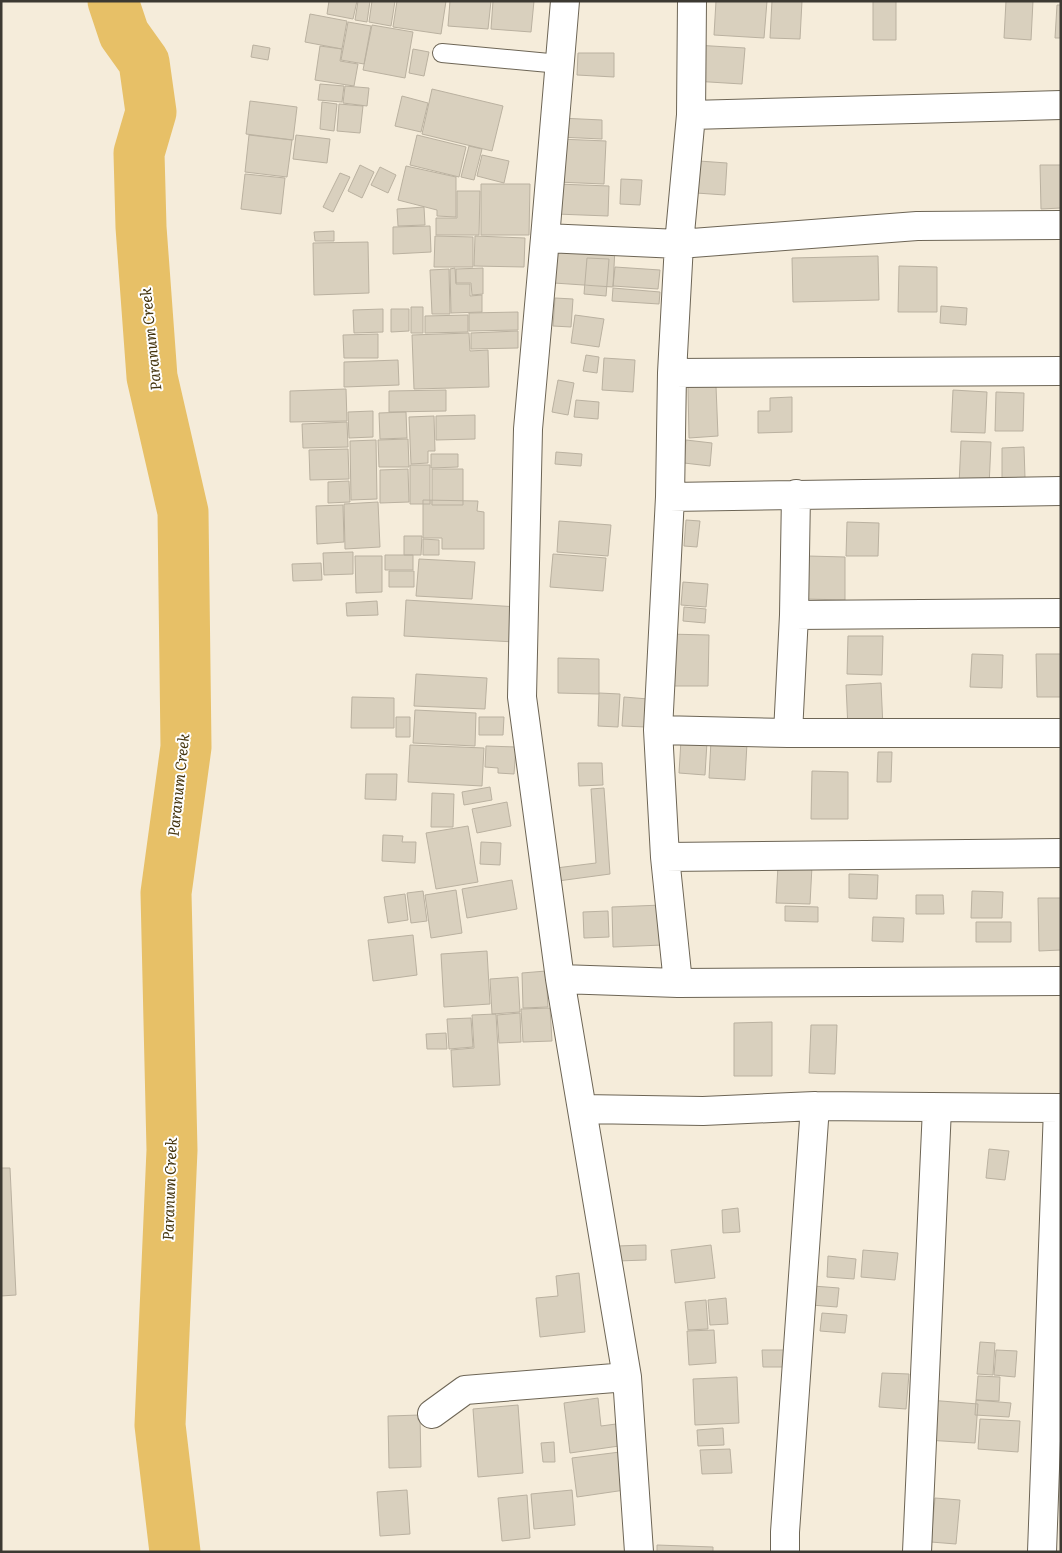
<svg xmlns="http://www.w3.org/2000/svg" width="1062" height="1553" viewBox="0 0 1062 1553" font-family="Literata,serif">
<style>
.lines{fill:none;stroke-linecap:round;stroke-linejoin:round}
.river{stroke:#e7c067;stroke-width:51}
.building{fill:#d9d0be;stroke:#bab1a0}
.lane-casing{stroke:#6d6555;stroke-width:20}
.street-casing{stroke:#6d6555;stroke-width:30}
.lane{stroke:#fff;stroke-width:18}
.street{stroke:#fff;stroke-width:28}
.labels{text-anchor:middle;stroke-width:4;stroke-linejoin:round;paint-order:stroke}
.water-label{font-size:15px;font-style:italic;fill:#43330c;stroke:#fff}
</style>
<rect width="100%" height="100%" fill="#f5ecda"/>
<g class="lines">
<!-- river -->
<path class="river" d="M 113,1 L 124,34 L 144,62 L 151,112 L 139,153 L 141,227 L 152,377 L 183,512 L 186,747 L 166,893 L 172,1150 L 160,1425 L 175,1552"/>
</g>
<!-- building -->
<path class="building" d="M 329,1 L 357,1 L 353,19 L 327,14 Z
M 358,1 L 370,1 L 367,22 L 355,20 Z
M 372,1 L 395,1 L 391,26 L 369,22 Z
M 397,1 L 446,1 L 441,34 L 393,27 Z
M 450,1 L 491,1 L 488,29 L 448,26 Z
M 493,1 L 534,1 L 531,32 L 491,29 Z
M 716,1 L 767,1 L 764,38 L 714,35 Z
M 772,1 L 802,1 L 800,39 L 770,38 Z
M 873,1 L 896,1 L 896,40 L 873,40 Z
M 1006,1 L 1033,1 L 1031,40 L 1004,38 Z
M 1057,5 L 1061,5 L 1061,38 L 1055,38 Z
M 310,14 L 347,21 L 342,49 L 305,42 Z
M 348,22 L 371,26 L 364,64 L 341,60 Z
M 372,25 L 413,32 L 405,78 L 363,70 Z
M 253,45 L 270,48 L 268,60 L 251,57 Z
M 695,45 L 745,48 L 742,84 L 693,81 Z
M 320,46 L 342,49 L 340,61 L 358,64 L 354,86 L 315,80 Z
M 413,49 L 429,52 L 424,76 L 409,73 Z
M 578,53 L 614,53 L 614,77 L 577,75 Z
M 320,84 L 344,86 L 342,102 L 318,100 Z
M 345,86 L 369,88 L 367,106 L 343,103 Z
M 432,89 L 503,106 L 492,151 L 422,134 Z
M 402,96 L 428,103 L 421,132 L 395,126 Z
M 250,101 L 297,107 L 293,140 L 246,134 Z
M 322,102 L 337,104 L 334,131 L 320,129 Z
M 339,104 L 363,106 L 360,133 L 337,131 Z
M 560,118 L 602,120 L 602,139 L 559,137 Z
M 249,135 L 292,140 L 287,177 L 245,172 Z
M 296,135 L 330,139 L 327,163 L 293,159 Z
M 417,135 L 466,147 L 459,177 L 410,165 Z
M 559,139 L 606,141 L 604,184 L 557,182 Z
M 469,146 L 482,149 L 474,180 L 461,177 Z
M 482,155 L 509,161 L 504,183 L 477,176 Z
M 685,160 L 727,163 L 725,195 L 682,192 Z
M 360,165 L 374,172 L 362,198 L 348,191 Z
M 1040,165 L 1061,165 L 1061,208 L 1041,209 Z
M 406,166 L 456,177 L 456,217 L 437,216 L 437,210 L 398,200 Z
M 380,167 L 396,175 L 388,193 L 371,185 Z
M 340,173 L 350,177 L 333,212 L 323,207 Z
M 245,174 L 285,178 L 281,214 L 241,209 Z
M 621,179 L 642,180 L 640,205 L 620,204 Z
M 481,184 L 530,184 L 529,235 L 481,235 Z
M 557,184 L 609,186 L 608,216 L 556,214 Z
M 457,191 L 480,191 L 479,235 L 436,235 L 436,218 L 457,218 Z
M 424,207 L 425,225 L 398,226 L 397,209 Z
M 430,226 L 431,252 L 393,254 L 393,227 Z
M 334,231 L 334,241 L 315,241 L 314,232 Z
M 435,236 L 473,237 L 473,267 L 434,267 Z
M 475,236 L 525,238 L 524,267 L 474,266 Z
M 368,242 L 369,293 L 314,295 L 313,243 Z
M 557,244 L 615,248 L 613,287 L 554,283 Z
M 878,256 L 879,300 L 793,302 L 792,258 Z
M 587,258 L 609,259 L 606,296 L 584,294 Z
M 899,266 L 937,267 L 937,312 L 898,312 Z
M 615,267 L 660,270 L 658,289 L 613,286 Z
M 455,268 L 456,284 L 470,284 L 470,296 L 482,295 L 482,312 L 451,313 L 450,269 Z
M 483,268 L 483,294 L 472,295 L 471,283 L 456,283 L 456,269 Z
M 449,269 L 450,314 L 432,314 L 430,270 Z
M 613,288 L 660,292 L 659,304 L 612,301 Z
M 555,298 L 573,299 L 571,327 L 553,326 Z
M 941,306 L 967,308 L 966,325 L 940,323 Z
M 411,307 L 423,307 L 423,333 L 411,333 Z
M 383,309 L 383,332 L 354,333 L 353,310 Z
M 391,309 L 409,309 L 409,331 L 391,332 Z
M 518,312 L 518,330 L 469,331 L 469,313 Z
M 468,315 L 468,332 L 425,333 L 425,316 Z
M 575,315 L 604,319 L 599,347 L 571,343 Z
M 518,331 L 518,348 L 471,349 L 471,333 Z
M 469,333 L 470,351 L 488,350 L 489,387 L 414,389 L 412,335 Z
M 378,334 L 378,358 L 344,358 L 343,335 Z
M 586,355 L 599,357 L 597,373 L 583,371 Z
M 604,358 L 635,360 L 633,392 L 602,390 Z
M 398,360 L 399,385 L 344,387 L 344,362 Z
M 558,380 L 574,383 L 568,415 L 552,412 Z
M 716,386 L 718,436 L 689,438 L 688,387 Z
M 346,389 L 347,421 L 290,422 L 290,391 Z
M 446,390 L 446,411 L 389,412 L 389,391 Z
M 953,390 L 987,392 L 985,433 L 951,432 Z
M 996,392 L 1024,393 L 1023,431 L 995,431 Z
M 792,397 L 792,432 L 758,433 L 758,411 L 770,411 L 770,398 Z
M 576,400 L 599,402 L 598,419 L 574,417 Z
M 373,411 L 373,437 L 349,438 L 348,412 Z
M 406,412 L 407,438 L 380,439 L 379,413 Z
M 475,415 L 475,439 L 436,440 L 436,416 Z
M 434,416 L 435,451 L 428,451 L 428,463 L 411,464 L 409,417 Z
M 347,422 L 348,447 L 303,448 L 302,424 Z
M 408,439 L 409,467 L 379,467 L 378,440 Z
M 376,440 L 377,499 L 351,500 L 350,441 Z
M 686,440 L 712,443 L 710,466 L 684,463 Z
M 961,441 L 991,442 L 989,487 L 959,485 Z
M 1024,447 L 1025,478 L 1002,479 L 1002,448 Z
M 348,449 L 349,479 L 310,480 L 309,450 Z
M 556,452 L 582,454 L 581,466 L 555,464 Z
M 431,454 L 458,454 L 458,467 L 431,468 Z
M 410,465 L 430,465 L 430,504 L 410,504 Z
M 408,469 L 409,502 L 380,503 L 380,470 Z
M 432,469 L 463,469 L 463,505 L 432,505 Z
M 349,481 L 350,502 L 328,503 L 328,482 Z
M 423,500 L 478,501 L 477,511 L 484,512 L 484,549 L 442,549 L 442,538 L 423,538 Z
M 378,502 L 380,547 L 345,549 L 344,504 Z
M 343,505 L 344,542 L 317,544 L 316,506 Z
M 686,520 L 700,521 L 697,547 L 684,546 Z
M 559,521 L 611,525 L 608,556 L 557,552 Z
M 847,522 L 879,523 L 878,556 L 846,556 Z
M 404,536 L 422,536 L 421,555 L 404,555 Z
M 423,539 L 439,540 L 439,555 L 423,555 Z
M 353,552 L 353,574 L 324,575 L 323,553 Z
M 553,554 L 606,558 L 603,591 L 550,587 Z
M 385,555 L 413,555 L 413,570 L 385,570 Z
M 355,556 L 382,556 L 382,592 L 356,593 Z
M 808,556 L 845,557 L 845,600 L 807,599 Z
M 419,559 L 475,562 L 472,599 L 416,596 Z
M 321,563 L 322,580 L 293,581 L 292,564 Z
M 389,571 L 414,571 L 414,587 L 389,587 Z
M 683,582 L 708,584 L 706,607 L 681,605 Z
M 406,600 L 518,607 L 515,642 L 404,636 Z
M 377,601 L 378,615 L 347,616 L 346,603 Z
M 684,607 L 706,609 L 705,623 L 683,621 Z
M 667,634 L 709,635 L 708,686 L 666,686 Z
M 848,636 L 883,636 L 882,675 L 847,674 Z
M 972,654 L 1003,655 L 1002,688 L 970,687 Z
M 1036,654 L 1061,654 L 1061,697 L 1037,697 Z
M 558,658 L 599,659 L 599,694 L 558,693 Z
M 416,674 L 487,678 L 485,709 L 414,706 Z
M 881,683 L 883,728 L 848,729 L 846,685 Z
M 599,693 L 620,694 L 618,727 L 598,726 Z
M 352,697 L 394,698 L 394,728 L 351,728 Z
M 624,697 L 648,699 L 646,727 L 622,726 Z
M 415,710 L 476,713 L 475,746 L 413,743 Z
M 396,717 L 410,717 L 410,737 L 396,737 Z
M 479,717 L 504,717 L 503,735 L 479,735 Z
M 681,740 L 707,742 L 705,775 L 679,773 Z
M 711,741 L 747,743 L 745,780 L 709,778 Z
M 410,745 L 484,748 L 482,786 L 408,782 Z
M 486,746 L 516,747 L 514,774 L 498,773 L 498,768 L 485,767 Z
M 878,752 L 892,752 L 891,782 L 877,782 Z
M 578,763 L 602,763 L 603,785 L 579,786 Z
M 812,771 L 848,772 L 848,819 L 811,819 Z
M 366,774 L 397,774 L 396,800 L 365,799 Z
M 490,787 L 492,800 L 464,805 L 462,792 Z
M 604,788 L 610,874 L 558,881 L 556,868 L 596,863 L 591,789 Z
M 432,793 L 454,794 L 453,827 L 431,827 Z
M 507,802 L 511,826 L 477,833 L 472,809 Z
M 468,826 L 478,882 L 436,889 L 426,833 Z
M 383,835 L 403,836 L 402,842 L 416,842 L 415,863 L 382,861 Z
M 481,842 L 501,843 L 500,865 L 480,864 Z
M 778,865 L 812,866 L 810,904 L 776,903 Z
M 849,874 L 878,875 L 877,899 L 849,898 Z
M 512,880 L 517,909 L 467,918 L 462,889 Z
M 456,890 L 462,933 L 431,938 L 425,895 Z
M 423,891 L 427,921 L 411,923 L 407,893 Z
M 972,891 L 1003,892 L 1002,918 L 971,918 Z
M 405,894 L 408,920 L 388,923 L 384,897 Z
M 916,895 L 943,895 L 944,914 L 916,914 Z
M 1038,898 L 1061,898 L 1061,950 L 1039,951 Z
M 662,905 L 663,945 L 613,947 L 612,907 Z
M 785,906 L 818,907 L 818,922 L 785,921 Z
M 608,911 L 609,937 L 584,938 L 583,912 Z
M 873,917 L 904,918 L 903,942 L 872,941 Z
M 976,922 L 1011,922 L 1011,942 L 976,942 Z
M 413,935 L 417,975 L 373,981 L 368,940 Z
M 487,951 L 490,1004 L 444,1007 L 441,954 Z
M 546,971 L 548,1007 L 523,1008 L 522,973 Z
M 518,977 L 520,1012 L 492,1014 L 490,979 Z
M 550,1008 L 552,1041 L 523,1042 L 521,1009 Z
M 520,1013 L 521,1042 L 499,1043 L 497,1015 Z
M 496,1014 L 500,1085 L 453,1087 L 451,1050 L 474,1048 L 472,1015 Z
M 471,1018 L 473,1047 L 449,1049 L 447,1019 Z
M 772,1022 L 772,1076 L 734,1076 L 734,1023 Z
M 811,1025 L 837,1025 L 835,1074 L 809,1073 Z
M 446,1033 L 447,1049 L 427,1049 L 426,1034 Z
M 989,1149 L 1009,1151 L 1005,1180 L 986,1178 Z
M 1,1168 L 10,1168 L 16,1295 L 1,1296 Z
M 738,1208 L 740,1232 L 723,1233 L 722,1210 Z
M 646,1245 L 646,1260 L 617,1261 L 617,1246 Z
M 711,1245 L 715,1278 L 675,1283 L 671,1250 Z
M 863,1250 L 898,1253 L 895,1280 L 861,1277 Z
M 828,1256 L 856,1259 L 854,1279 L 827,1277 Z
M 579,1273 L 585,1332 L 540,1337 L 536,1298 L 558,1296 L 556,1276 Z
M 813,1286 L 839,1288 L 837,1307 L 811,1305 Z
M 726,1298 L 728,1324 L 710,1325 L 708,1300 Z
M 706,1300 L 708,1329 L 688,1330 L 685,1302 Z
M 822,1313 L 847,1315 L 845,1333 L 820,1331 Z
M 714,1330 L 716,1363 L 689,1365 L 687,1331 Z
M 980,1342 L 995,1343 L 993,1375 L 977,1374 Z
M 762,1350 L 786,1350 L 787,1367 L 763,1367 Z
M 996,1350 L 1017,1351 L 1015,1377 L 994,1375 Z
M 882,1373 L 909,1374 L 906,1409 L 879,1407 Z
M 978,1376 L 1000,1377 L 999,1401 L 976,1400 Z
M 737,1377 L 739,1423 L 695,1425 L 693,1379 Z
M 598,1398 L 601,1426 L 616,1424 L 619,1446 L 570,1453 L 564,1403 Z
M 929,1400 L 978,1404 L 975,1443 L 926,1440 Z
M 976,1400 L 1011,1403 L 1009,1417 L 975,1415 Z
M 518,1405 L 523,1473 L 478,1477 L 473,1409 Z
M 420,1415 L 421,1467 L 389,1468 L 388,1416 Z
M 980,1419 L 1020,1421 L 1018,1452 L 978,1449 Z
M 723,1428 L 724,1445 L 698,1446 L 697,1430 Z
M 554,1442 L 555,1462 L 543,1462 L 541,1443 Z
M 730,1449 L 732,1473 L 702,1474 L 700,1450 Z
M 620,1452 L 625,1490 L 577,1497 L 572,1458 Z
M 407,1490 L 410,1534 L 380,1536 L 377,1492 Z
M 572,1490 L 575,1525 L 534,1529 L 531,1494 Z
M 527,1495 L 530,1538 L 502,1541 L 498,1498 Z
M 935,1498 L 960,1500 L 956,1544 L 931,1542 Z
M 657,1545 L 713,1547 L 713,1552 L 657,1552 Z"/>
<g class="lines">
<defs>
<path id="lane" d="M 442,53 L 560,64"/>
<path id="street" d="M 565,1 L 545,238 L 679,244 L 917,226 L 1061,225
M 691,115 L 1061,105
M 545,238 L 528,429 L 522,697 L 560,979 L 627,1377 L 639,1552
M 672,373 L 1061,371
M 670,497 L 1061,491
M 794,615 L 1061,613
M 658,730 L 788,733 L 1061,733
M 788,733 L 794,615 L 796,494
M 665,857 L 1061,853
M 560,979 L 678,983 L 1061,981
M 678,983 L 665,857 L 658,730 L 670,497 L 672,373 L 679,244 L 691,115 L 692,1
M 583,1109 L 703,1111 L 815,1106 L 1061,1108
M 432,1414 L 465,1390 L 627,1377
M 785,1552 L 785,1532 L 815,1106
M 917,1552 L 937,1108
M 1042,1552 L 1058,1108"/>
</defs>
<!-- lane casing -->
<use href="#lane" class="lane-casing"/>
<!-- street casing -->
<use href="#street" class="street-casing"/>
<!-- lane -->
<use href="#lane" class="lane"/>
<!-- street -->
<use href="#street" class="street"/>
</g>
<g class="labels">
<!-- water labels -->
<g class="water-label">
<text transform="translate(151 339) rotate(-96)" y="5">Paranum Creek</text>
<text transform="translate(179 785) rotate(-84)" y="5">Paranum Creek</text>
<text transform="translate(170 1189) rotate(-88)" y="5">Paranum Creek</text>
</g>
</g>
<!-- border -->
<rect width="1062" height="1553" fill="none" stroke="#3c3932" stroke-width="5"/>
</svg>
